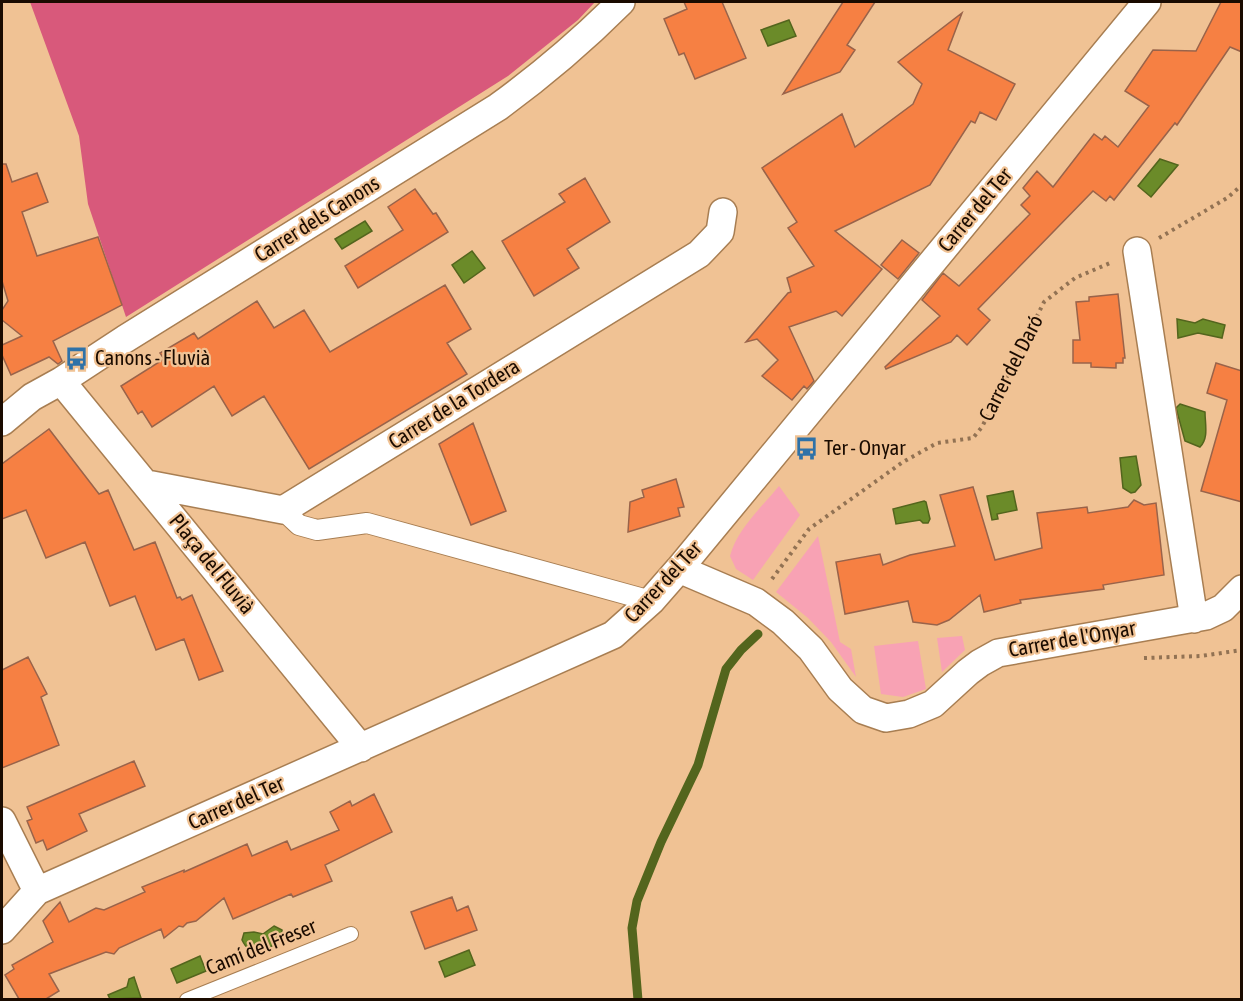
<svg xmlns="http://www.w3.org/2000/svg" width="1243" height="1001" viewBox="0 0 1243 1001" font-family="'Asap Condensed',sans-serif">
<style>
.green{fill:#f8a2b4}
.forest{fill:#d8597b}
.water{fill:#6b8b29;stroke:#53651d;stroke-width:1.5}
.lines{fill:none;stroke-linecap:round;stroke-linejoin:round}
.stream{stroke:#53651d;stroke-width:9}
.building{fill:#f68043;stroke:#99634a;stroke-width:1.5}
.service-casing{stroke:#a87e52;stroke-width:16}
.pedestrian-casing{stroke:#a87e52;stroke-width:22}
.minor-casing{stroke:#a87e52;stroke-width:30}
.path{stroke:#927253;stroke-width:4;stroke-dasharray:3 4.5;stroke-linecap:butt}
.service{stroke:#fff;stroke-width:14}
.pedestrian{stroke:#fff;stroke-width:20}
.minor{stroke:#fff;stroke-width:27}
.labels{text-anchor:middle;stroke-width:4.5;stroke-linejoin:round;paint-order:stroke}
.street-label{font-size:21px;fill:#1a0b00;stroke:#f0c294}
.poi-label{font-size:21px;fill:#1a0b00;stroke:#f0c294;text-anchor:start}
</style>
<rect width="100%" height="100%" fill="#f0c294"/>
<!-- green -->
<path class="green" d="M 779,486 L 800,515 L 753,580 L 736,569 L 730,556 C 737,529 762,507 779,486 Z
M 818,536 L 840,642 L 851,649 L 856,677 L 831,642 L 808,618 L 776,592 Z
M 962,636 L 965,650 L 942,672 L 937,638 Z
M 918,641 L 926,689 L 903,697 L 881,694 L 874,646 Z"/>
<!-- forest -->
<path class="forest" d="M 30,2 L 595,2 L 578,20 L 508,76 L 126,317 L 88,204 L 79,136 Z"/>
<!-- water -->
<path class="water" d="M 789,20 L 796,36 L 768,46 L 761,30 Z
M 1160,159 L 1178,165 L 1151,197 L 1138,186 Z
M 365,221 L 372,231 L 342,249 L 335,239 Z
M 472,251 L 485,268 L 464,283 L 452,265 Z
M 1177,319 L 1195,323 L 1203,319 L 1225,325 L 1222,338 L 1198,333 L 1178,338 Z
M 1180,404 L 1205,412 C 1205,424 1209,438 1200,447 L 1185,441 L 1176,408 Z
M 1136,456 L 1141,485 L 1135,492 L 1131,493 L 1123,488 L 1120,458 Z
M 1013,491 L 1017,510 L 997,514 L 998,519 L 992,520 L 987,496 Z
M 924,501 L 926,502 L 930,519 L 928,523 L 923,523 L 920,520 L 896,524 L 893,509 Z
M 274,926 L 282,930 C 283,943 259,958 248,948 C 246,947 243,942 242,940 L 244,933 L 254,932 L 263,934 Z
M 469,950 L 475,965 L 445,977 L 439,962 Z
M 200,956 L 206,971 L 177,983 L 171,969 Z
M 134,977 L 141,998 L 110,999 L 108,995 L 127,987 L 129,979 Z"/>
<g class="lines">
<!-- stream -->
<path class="stream" d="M 638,1000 L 632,928 L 637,901 L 661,842 L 698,765 L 726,669 L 741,650 L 758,634"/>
</g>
<!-- building -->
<path class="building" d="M 684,2 L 722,2 L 746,58 L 695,79 L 684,53 L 679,55 L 664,19 L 687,9 Z
M 843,2 L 875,2 L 847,45 L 855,50 L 840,72 L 783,94 Z
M 1221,2 L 1242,2 L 1242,52 L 1230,47 L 1177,125 L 1175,123 L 1114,200 L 1110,196 L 1106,201 L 1093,191 L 978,309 L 990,320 L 967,345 L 957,335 L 951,342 L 886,369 L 885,367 L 940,316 L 922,300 L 943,273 L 959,286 L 1030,214 L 1021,205 L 1030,196 L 1023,188 L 1037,171 L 1053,187 L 1094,134 L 1102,140 L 1105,136 L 1118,147 L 1149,106 L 1125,91 L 1153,50 L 1196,51 Z
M 962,13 L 948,50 L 1015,84 L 996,120 L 980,112 L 975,123 L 971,121 L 930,185 L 835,231 L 882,269 L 842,316 L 836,311 L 789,327 L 814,381 L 807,389 L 804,386 L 792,400 L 762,376 L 778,360 L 757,339 L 746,342 L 788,293 L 791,292 L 787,278 L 814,266 L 788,228 L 797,222 L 762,168 L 842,114 L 855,147 L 913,104 L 922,84 L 898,62 Z
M 2,164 L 6,164 L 12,182 L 37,173 L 48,202 L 22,212 L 37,256 L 98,237 L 122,305 L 53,341 L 62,361 L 58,364 L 49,357 L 11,375 L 2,355 L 2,345 L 22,336 L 2,320 L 2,310 L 8,301 L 2,281 Z
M 585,178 L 610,222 L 567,249 L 579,268 L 534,296 L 502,241 L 565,202 L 559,194 Z
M 415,189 L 433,214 L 436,213 L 448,232 L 358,288 L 345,266 L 403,230 L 388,207 Z
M 902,240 L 919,253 L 898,279 L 881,265 Z
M 445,285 L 471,329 L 447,343 L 467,374 L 309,469 L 264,396 L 232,416 L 214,386 L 152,427 L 142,411 L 138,414 L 121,386 L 164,359 L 160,353 L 194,333 L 198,339 L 257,301 L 274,328 L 304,310 L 330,352 Z
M 1118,294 L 1125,358 L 1123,358 L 1123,363 L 1116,363 L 1116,368 L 1091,367 L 1091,363 L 1073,363 L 1073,340 L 1080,340 L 1076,302 L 1089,301 L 1089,297 Z
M 1216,363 L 1242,371 L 1242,502 L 1201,491 L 1227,400 L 1207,393 Z
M 473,423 L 506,511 L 471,525 L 439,444 Z
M 49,429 L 99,494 L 108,490 L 134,550 L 155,542 L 177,598 L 180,597 L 182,600 L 192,595 L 223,671 L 199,680 L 184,639 L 156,650 L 135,596 L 110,606 L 85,542 L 46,558 L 26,510 L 2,519 L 2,464 Z
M 676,479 L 684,507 L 678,508 L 680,516 L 628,532 L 630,502 L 644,497 L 642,490 Z
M 973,487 L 995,560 L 1042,548 L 1037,513 L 1087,507 L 1088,513 L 1128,507 L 1134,500 L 1144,505 L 1156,503 L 1164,575 L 1103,585 L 1104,589 L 1020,600 L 1021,603 L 984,612 L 980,595 L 949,620 L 937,625 L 913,622 L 908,601 L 845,614 L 836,562 L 880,554 L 883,565 L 910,555 L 955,546 L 940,495 Z
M 28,657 L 47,694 L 41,697 L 59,745 L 2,768 L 2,670 Z
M 134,761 L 145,786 L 79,814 L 87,831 L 47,850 L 43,840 L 36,843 L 27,821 L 32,819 L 27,807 Z
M 374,794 L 392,832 L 325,865 L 332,881 L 293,897 L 291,894 L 233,919 L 224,898 L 196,921 L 187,923 L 183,927 L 179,926 L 164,938 L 161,929 L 119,948 L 114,954 L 106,952 L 49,974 L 59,991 L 46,999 L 19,999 L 5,975 L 14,969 L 12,965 L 53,942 L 43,921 L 60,902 L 69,922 L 96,908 L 104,910 L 145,892 L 142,887 L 184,870 L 184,872 L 247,844 L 252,856 L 287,841 L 291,850 L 339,830 L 330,812 L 350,801 L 352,806 Z
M 452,897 L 457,911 L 468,906 L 477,930 L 425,949 L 411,912 Z"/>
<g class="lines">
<defs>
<path id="service" d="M 187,1000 L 351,934"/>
<path id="pedestrian" d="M 283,510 L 299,525 L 317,530 L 367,523 L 651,601"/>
<path id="minor" d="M 1137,251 L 1194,619
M 61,381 L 361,748
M 2,422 L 32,397 L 61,381 L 125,339 L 498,107 C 542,75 583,40 621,2
M 147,484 L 283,510 L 699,254 L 720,232 L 723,212
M 679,569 L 756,602 L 783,622 L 811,649 L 840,689 L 863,710 L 886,718 L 909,714 L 933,704 L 968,672 L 980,663 L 998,653 L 1206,616 L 1223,608 L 1242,589
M 2,821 L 37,891
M 2,930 L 37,891 L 613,635 L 651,601 L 679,569 L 1147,2"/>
</defs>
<!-- service casing -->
<use href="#service" class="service-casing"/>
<!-- pedestrian casing -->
<use href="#pedestrian" class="pedestrian-casing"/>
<!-- minor casing -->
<use href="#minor" class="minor-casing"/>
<!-- path -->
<path class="path" d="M 1159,238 L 1227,198 L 1242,185
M 772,579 L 809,529 L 903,462 L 937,443 L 973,438 L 982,427 L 1044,302 L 1075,278 L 1110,263
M 1144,658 L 1201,656 L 1242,650"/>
<!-- service -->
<use href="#service" class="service"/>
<!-- pedestrian -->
<use href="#pedestrian" class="pedestrian"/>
<!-- minor -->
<use href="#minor" class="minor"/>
</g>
<!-- icons -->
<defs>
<symbol id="bus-bare" viewBox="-9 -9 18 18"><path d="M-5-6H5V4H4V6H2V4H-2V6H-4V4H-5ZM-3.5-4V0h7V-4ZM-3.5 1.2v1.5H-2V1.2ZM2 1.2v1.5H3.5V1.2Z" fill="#2f72a8" stroke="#f0c294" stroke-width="2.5" paint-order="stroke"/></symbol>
</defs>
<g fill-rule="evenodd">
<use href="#bus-bare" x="60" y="342" width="33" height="33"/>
<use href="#bus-bare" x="790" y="432" width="33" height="33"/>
</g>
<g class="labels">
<!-- street labels -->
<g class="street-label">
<text transform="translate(975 210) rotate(-50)" y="7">Carrer del Ter</text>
<text transform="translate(317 219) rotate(-32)" y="7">Carrer dels Canons</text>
<text transform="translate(1011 368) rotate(-63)" y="7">Carrer del Daró</text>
<text transform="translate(454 404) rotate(-32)" y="7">Carrer de la Tordera</text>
<text transform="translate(212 564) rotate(51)" y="7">Plaça del Fluvià</text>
<text transform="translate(663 582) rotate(-47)" y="7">Carrer del Ter</text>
<text transform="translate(1072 639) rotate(-10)" y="7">Carrer de l'Onyar</text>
<text transform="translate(236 803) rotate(-24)" y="7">Carrer del Ter</text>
<text transform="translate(261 947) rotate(-22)" y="7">Camí del Freser</text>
</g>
<!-- poi labels -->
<g class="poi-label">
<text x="95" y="365">Canons - Fluvià</text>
<text x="824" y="455">Ter - Onyar</text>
</g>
</g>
<!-- border -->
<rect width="1243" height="1001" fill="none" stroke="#1a0b00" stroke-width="6"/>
</svg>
